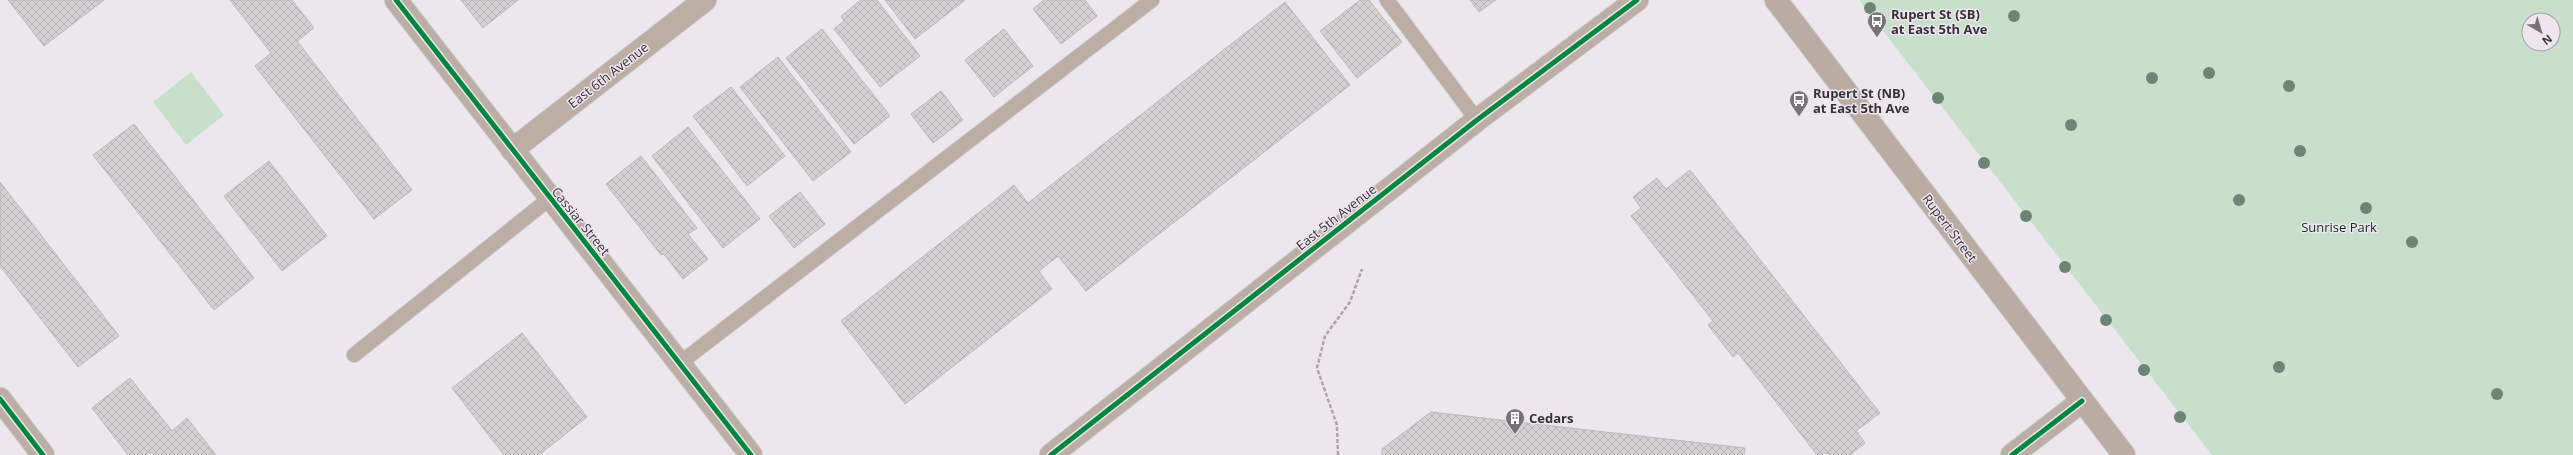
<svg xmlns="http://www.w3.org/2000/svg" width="2573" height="455" viewBox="0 0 2573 455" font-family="'Open Sans',sans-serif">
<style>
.park{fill:#c8dfcc;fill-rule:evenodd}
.building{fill:url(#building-cross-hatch);stroke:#bcb8b9}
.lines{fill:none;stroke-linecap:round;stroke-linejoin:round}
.service-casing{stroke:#c7c4c7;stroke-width:16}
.minor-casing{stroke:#c7c4c7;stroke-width:24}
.secondary-casing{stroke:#c7c4c7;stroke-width:24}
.path{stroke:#afa6a1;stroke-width:2.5;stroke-dasharray:4 2;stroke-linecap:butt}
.service{stroke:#bcada5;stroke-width:14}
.minor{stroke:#bcada5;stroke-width:22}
.secondary{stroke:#baaba3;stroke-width:22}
.cycleway-casing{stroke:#eee5ee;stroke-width:8}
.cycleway{stroke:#00873e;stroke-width:5}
.tree{fill:#6d8576}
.labels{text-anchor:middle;stroke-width:3;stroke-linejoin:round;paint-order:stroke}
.poi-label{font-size:13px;font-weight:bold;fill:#363337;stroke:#eee5ee;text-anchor:start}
.street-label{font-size:13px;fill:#363337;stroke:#eee5ee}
.park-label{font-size:13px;fill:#053515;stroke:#eee5ee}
</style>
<defs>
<pattern id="building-cross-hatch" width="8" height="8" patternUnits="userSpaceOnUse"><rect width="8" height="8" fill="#d5d0d2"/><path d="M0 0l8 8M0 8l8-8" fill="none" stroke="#b7b3b5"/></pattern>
</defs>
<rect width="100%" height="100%" fill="#ece7ec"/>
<!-- park -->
<path class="park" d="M 1859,0 L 2573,0 L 2573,455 L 2212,455 ZM 2529,20 L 2553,20 L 2553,44 L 2529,44 Z
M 191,72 L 224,115 L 186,145 L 153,102 Z"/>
<!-- building -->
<path class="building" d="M 8,0 L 104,0 L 44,46 Z
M 230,0 L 292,0 L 314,28 L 297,41 L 412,190 L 374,219 L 255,66 L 271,53 Z
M 461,0 L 518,0 L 483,28 Z
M 861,0 L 877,0 L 920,56 L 880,87 L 834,29 L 844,21 L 841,16 Z
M 885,0 L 965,0 L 915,39 Z
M 1044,0 L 1085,0 L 1097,16 L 1061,44 L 1033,9 Z
M 1360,0 L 1369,0 L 1402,42 L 1357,78 L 1320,31 Z
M 1470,0 L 1496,0 L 1479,12 Z
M 1285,2 L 1350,85 L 1086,291 L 1058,256 L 1039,271 L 1052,289 L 905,404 L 841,321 L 1014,185 L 1028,203 Z
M 822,29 L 890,116 L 854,144 L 786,58 Z
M 1004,29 L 1033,66 L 994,97 L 965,60 Z
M 778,57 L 851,152 L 813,181 L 740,87 Z
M 731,87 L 785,156 L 747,186 L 693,116 Z
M 941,91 L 963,120 L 933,143 L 911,114 Z
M 134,124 L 254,278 L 214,310 L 93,155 Z
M 688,127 L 760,219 L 723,248 L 652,156 Z
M 641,156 L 697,228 L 688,234 L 708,259 L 683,279 L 664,254 L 661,255 L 606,184 Z
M 269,161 L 327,236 L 282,271 L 224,196 Z
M 1690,170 L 1880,413 L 1856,431 L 1865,443 L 1850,455 L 1830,455 L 1828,453 L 1817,455 L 1738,353 L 1733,357 L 1708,325 L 1713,321 L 1631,216 L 1641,208 L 1633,197 L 1657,178 L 1666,189 Z
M 0,182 L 119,336 L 78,367 L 0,266 Z
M 800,192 L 825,224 L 794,248 L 769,216 Z
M 522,333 L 587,417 L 539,455 L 504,455 L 452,388 Z
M 130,378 L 172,431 L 187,418 L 216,455 L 154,455 L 151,452 L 147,455 L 128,455 L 92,408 Z
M 1431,412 L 1745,448 L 1744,455 L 1382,455 L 1382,449 Z"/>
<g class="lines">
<defs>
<path id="service" d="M 1387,0 L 1477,120
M 354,355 L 549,199
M 680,363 L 1152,0"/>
<path id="minor" d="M 396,0 L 751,455
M 512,150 L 705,0
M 0,399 L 43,455
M 1051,455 L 1477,120 L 1637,0
M 2012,455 L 2082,401"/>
<path id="secondary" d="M 1776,0 L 2124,455"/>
</defs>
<!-- service casing -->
<use href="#service" class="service-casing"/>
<!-- minor casing -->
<use href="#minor" class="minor-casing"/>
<!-- secondary casing -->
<use href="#secondary" class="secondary-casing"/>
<!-- path -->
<path class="path" d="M 1338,455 L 1337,425 L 1317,368 L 1325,336 L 1350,302 L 1362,269"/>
<!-- service -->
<use href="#service" class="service"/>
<!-- minor -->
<use href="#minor" class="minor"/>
<!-- secondary -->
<use href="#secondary" class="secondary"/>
<defs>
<path id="cycleway" d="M 396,0 L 751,455
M 0,399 L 43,455
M 1051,455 L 1477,120 L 1637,0
M 2012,455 L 2082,401"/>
</defs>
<!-- cycleway casing -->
<use href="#cycleway" class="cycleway-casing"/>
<!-- cycleway -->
<use href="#cycleway" class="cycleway"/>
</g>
<!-- trees -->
<g class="tree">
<circle cx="1870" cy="8" r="6"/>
<circle cx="2014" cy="16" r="6"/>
<circle cx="2209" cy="73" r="6"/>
<circle cx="2152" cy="78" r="6"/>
<circle cx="2289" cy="86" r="6"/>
<circle cx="1938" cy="98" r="6"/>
<circle cx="2071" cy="125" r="6"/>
<circle cx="2300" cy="151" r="6"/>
<circle cx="1984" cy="163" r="6"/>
<circle cx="2239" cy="200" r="6"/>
<circle cx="2366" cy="208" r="6"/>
<circle cx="2026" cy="216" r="6"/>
<circle cx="2412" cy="242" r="6"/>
<circle cx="2065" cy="267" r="6"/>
<circle cx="2106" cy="320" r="6"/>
<circle cx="2279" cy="367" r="6"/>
<circle cx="2144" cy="370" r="6"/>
<circle cx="2497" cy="394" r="6"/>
<circle cx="2180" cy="417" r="6"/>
</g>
<!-- icons -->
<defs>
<symbol id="bus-pin" viewBox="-11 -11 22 30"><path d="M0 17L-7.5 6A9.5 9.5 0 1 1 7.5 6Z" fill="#767276" stroke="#eee5ee"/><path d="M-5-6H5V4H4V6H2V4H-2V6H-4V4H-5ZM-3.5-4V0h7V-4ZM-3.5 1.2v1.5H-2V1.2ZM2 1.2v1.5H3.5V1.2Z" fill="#fff"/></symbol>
<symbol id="building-pin" viewBox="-11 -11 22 30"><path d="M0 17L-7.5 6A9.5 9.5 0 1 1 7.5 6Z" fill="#767276" stroke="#eee5ee"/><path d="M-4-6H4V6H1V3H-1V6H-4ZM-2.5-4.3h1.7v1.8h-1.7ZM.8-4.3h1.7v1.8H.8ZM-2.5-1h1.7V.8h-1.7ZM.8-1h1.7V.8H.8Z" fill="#fff"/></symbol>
</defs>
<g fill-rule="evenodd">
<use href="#bus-pin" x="1866" y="10" width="22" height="30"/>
<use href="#bus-pin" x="1788" y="89" width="22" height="30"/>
<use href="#building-pin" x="1504" y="407" width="22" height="30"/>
</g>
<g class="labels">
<!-- poi labels -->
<g class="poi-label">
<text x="1891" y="19">Rupert St (SB)<tspan x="1891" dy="15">at East 5th Ave</tspan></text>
<text x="1813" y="98">Rupert St (NB)<tspan x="1813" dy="15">at East 5th Ave</tspan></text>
<text x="1529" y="423">Cedars</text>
</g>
<!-- street labels -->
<g class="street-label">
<text transform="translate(608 75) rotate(-38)" y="5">East 6th Avenue</text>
<text transform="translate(1336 217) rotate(-38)" y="5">East 5th Avenue</text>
<text transform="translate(581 221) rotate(51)" y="5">Cassiar Street</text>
<text transform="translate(1950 228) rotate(53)" y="5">Rupert Street</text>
</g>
<!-- park labels -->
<g class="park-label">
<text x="2339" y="232">Sunrise Park</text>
</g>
</g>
<!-- north arrow -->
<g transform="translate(2541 32) rotate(142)"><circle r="19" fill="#eee5ee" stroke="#a49ea5"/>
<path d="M0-3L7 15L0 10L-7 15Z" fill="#767276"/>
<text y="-6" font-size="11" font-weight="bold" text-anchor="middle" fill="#363337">N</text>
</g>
</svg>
